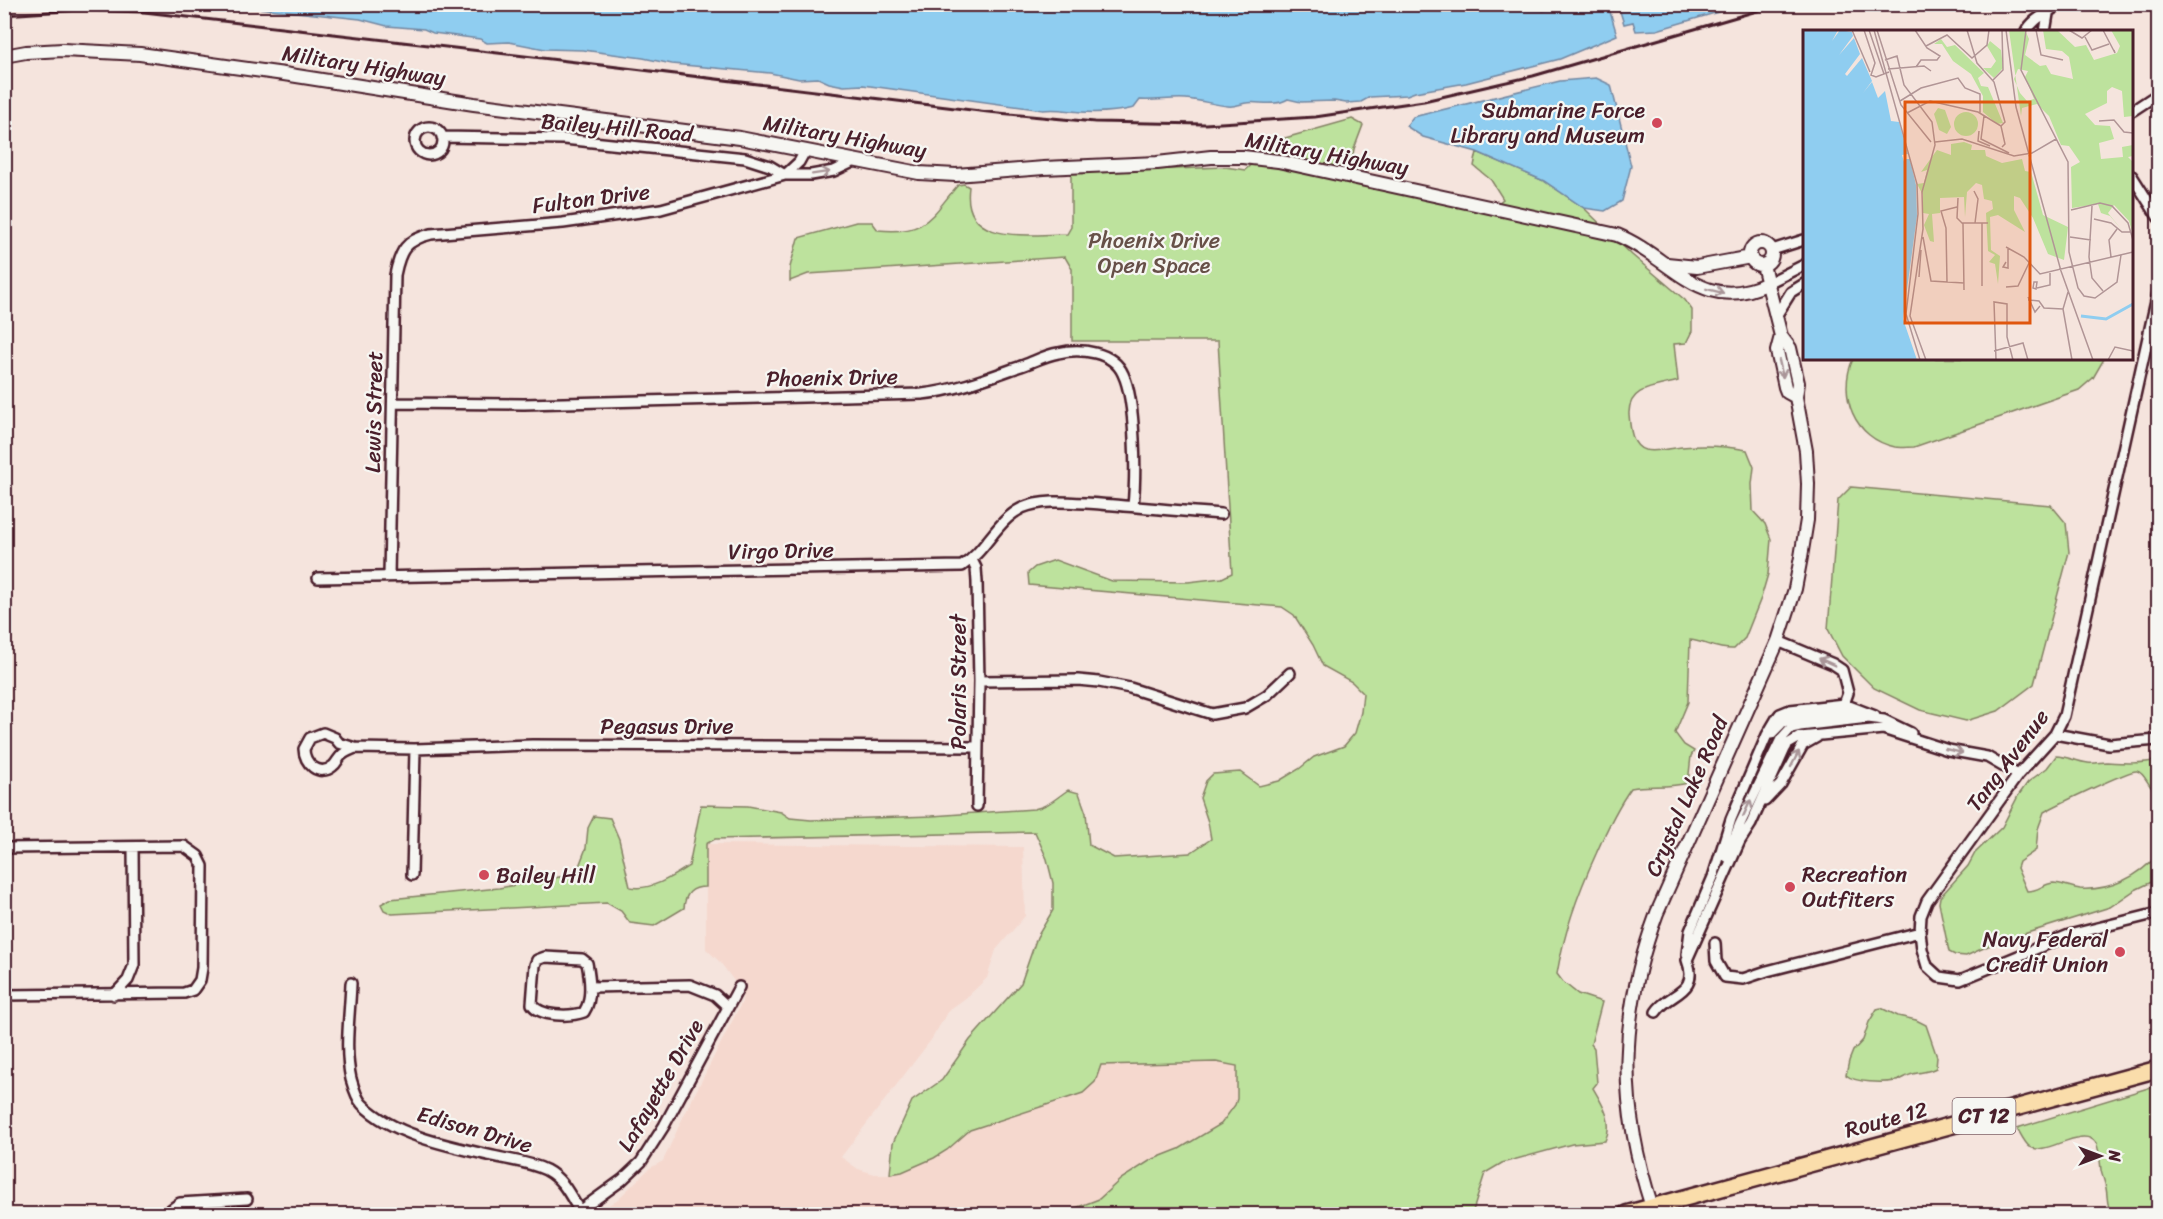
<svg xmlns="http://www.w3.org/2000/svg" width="2163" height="1219" viewBox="0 0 2163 1219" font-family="Sriracha,sans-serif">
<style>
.built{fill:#f5d8ce}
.green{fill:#bde29d;stroke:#848064;stroke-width:1.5}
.water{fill:#8fcdf0;stroke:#7387a1;stroke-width:1.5}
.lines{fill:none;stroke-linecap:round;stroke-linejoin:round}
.minor-casing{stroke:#4a1f2b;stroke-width:14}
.tertiary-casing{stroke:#4a1f2b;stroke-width:16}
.trunk-casing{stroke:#4a1f2b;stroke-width:20}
.minor{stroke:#f6f6f2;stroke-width:9}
.tertiary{stroke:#f6f6f2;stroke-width:12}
.trunk{stroke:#faddab;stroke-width:15}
.rail{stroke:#4a1f2b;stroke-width:3}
.oneway{stroke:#a99598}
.poi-dot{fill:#d1495b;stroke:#f6f6f2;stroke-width:2}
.labels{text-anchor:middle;stroke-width:4.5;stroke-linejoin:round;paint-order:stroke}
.shield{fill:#f6f6f2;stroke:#7e6067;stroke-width:1.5}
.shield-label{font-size:21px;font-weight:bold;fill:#4a1f2b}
.street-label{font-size:22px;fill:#4a1f2b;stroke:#f6f6f2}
.poi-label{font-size:22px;fill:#4a1f2b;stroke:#f6f6f2;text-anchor:end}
.park-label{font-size:22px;fill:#675048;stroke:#f6f6f2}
.inset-river{fill:none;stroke:#8fcdf0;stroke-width:3}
.inset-road{fill:none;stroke:#b19596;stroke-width:1.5}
.view{fill:#e0560e;fill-opacity:0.15;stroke:#e0560e;stroke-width:3}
.inset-edge{fill:none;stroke:#4a1f2b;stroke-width:3}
</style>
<rect width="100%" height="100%" fill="#f5e4dd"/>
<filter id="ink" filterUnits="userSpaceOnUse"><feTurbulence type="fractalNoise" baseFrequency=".0167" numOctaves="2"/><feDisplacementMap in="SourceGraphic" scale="12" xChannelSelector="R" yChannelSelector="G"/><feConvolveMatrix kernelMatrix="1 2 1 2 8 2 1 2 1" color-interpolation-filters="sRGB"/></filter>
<g filter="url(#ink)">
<!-- built -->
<path class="built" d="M 706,844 L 1023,847 L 1025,916 L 996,950 L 987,978 L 967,997 L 949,1010 L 931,1040 L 841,1157 L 858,1169 L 875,1174 L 890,1174 L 917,1166 L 947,1150 L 970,1130 L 1021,1112 L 1063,1101 L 1095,1082 L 1101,1065 L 1216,1062 L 1237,1066 L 1237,1099 L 1235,1105 L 1221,1124 L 1179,1149 L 1151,1160 L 1121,1179 L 1099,1199 L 1060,1214 L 595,1214 L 618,1199 L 650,1168 L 663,1161 L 684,1115 L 742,1002 L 743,993 L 720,962 L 706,949 Z"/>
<!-- green -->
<path class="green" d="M 1352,119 L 1363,125 L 1354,149 L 1351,164 L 1368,185 L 1488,211 L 1503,199 L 1491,180 L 1474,166 L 1477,152 L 1544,181 L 1584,208 L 1632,255 L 1685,300 L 1692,310 L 1692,331 L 1686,343 L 1674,344 L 1678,381 C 1659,387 1628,386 1629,414 C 1630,426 1631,446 1645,450 C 1657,453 1670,448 1682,447 C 1705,445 1725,446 1747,450 L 1754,467 L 1752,484 L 1753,511 L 1765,524 L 1771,539 L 1768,574 L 1761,598 L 1745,638 L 1734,649 C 1717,650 1706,642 1690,640 L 1688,702 L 1675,733 L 1684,745 L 1694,751 L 1691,756 L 1688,783 C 1669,788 1650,785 1631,788 C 1616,809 1606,831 1596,854 C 1578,893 1564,932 1557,974 L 1563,982 L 1578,994 L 1602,1002 L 1591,1044 L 1594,1048 L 1597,1083 L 1593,1088 C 1603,1105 1614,1122 1605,1141 L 1572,1144 L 1502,1163 L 1485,1173 L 1472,1214 L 1060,1214 L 1099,1199 L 1121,1179 L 1151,1160 L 1179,1149 L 1221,1124 L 1235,1105 L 1237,1099 L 1237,1066 L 1216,1062 L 1101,1065 L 1095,1082 L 1083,1093 L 970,1130 L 947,1150 L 934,1158 L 902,1172 L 890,1174 L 893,1143 L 912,1101 L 942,1080 L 970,1040 L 1021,983 L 1037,937 L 1053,910 L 1053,883 L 1047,859 L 1035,832 L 715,839 L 706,844 L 706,887 C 691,887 685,894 684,908 L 654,926 L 630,923 L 621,911 L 607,903 L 392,914 L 384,910 L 381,904 L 390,899 L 499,888 L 576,874 L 586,848 L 588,828 L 594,816 L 610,818 L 619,839 L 630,887 C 651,891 672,877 689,866 L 701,805 L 748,806 L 781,812 L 790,818 L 811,820 L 932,816 L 1034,809 C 1049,806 1056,798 1068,790 L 1079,793 L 1086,813 L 1089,845 L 1114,858 L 1190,853 L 1211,839 L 1208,822 L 1200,798 L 1206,781 L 1213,774 L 1240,772 L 1259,786 L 1279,781 L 1299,769 L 1314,757 L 1344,746 L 1355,733 L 1361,712 L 1363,693 L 1352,682 L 1323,666 L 1313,645 L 1294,615 L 1282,607 L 1029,585 L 1028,573 L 1035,567 L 1055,560 L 1112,581 L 1188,582 L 1222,578 L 1232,573 L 1218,341 L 1072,341 L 1072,269 L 1065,257 L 808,274 L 790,281 L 790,267 L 798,238 L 856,222 L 872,222 L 878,230 C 927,235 930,217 958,185 L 964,184 L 969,187 C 961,246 1029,234 1067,234 L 1071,227 L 1071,173 L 1225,167 L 1245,170 L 1278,140 Z
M 1853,359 L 1853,358 L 2104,359 L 2093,378 L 2079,390 L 1914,447 C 1908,447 1901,448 1895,447 C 1854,439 1837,394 1853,359 Z
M 1851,487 L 2051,505 L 2066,523 L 2069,552 L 2034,684 L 1998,711 L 1966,721 L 1920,710 L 1874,688 L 1842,656 L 1828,629 L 1838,500 Z
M 2056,756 C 2067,756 2077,762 2088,763 C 2095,764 2101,762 2107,762 C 2124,763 2141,764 2158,760 L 2158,794 C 2149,790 2146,773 2137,771 C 2130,769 2055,806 2044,812 L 2038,829 L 2036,850 L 2019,862 L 2017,868 L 2027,891 C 2037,892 2043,884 2053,883 C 2062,883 2071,888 2080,889 C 2110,891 2140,876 2158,854 L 2158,879 L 2135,890 L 2110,907 L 1995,943 L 1966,956 L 1955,955 L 1949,952 L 1939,903 L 1940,897 L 1968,866 L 1975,853 L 2002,827 L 2018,796 L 2028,782 L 2047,768 Z
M 1881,1008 L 1898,1016 L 1916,1020 L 1926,1025 L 1937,1057 L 1936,1068 C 1929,1072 1921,1072 1913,1074 C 1907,1075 1902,1080 1896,1081 C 1883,1083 1855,1083 1846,1075 L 1849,1061 L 1853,1051 L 1863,1040 L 1869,1022 L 1877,1009 Z
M 2158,1085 L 2158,1214 L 2112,1214 C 2106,1205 2108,1198 2106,1188 C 2105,1182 2102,1176 2101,1170 C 2100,1162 2100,1150 2096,1143 C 2083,1124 2045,1157 2030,1147 C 2025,1144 2020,1133 2017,1128 Z"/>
<!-- water -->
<path class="water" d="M 1541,4 L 1543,11 L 1566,5 L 1608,5 L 1617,35 L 1560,59 L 1466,83 L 1415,92 L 1407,95 L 1370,97 L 1361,102 L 1346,103 L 1334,101 L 1301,102 L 1288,99 C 1275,107 1258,101 1246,103 C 1240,104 1234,107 1228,106 C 1215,105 1200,100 1186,99 C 1171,98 1156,101 1140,100 L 1134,108 C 1117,112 1098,113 1081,112 C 1068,111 1056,108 1043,110 L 863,85 L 844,86 L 829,83 L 818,78 L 799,79 L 770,73 L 672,64 L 643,58 L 583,50 L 545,49 L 509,42 L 487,43 L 480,39 L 433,33 L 424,29 L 387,26 L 360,19 L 231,5 Z
M 1618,5 L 1618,4 L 1742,5 L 1657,30 L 1636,31 L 1633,22 L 1624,24 Z
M 1596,78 L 1611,85 L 1631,166 L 1622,201 L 1605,211 L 1584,208 L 1544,181 L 1477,152 L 1423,137 L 1406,126 L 1413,117 L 1560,81 Z"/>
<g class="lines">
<defs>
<path id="minor" d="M 2026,32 C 2033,18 2049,13 2059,4
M 2045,32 L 2048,14
M 2132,111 L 2158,94
M415 141a14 14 0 1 1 28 0a14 14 0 1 1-28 0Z
M 442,137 L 564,139 L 745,158 L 770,166 L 785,175
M 785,175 L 799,162 L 805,151
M 2132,176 L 2158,217
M 1772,250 L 1804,240
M 1768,283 L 1804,265
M 1776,316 L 1791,292 L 1804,284
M 393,403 L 524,404 L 922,394 C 958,390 990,377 1024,365 C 1035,361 1046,355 1058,353 C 1080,348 1113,351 1123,374 C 1136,401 1136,476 1133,506
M 972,560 L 976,568 L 977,582 L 979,681 L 977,806
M 389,576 L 395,275 C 400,250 406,240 431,234 L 563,223 L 661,209 L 785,175 L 811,175 L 834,171 L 855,161
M 318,578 L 962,566 C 986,551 996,521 1022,508 C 1044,498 1076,503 1100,504 C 1140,507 1180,511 1221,514
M 1778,641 L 1833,664 L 1842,670 L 1848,693 L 1844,704
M 979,681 L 1078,680 L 1099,682 L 1130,688 L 1212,714 L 1245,708 L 1267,695 L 1290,673
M 323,733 L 335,738 L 339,743 L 355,748 C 351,750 345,752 342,755 C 338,758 337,763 333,766 C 319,778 304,763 304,749 L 310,738 Z
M 1771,734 L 1782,723 L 1793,718 L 1859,711
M 2055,734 L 2109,744 L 2158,740
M 355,748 L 415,749 L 532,745 L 978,747
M 1765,801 L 1781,784 L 1803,745 L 1817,737
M 4,848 L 184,846 L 198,856 L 203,866 L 202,968 L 200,980 L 193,990 L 184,993 L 4,995
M 1727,857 L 1740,824 L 1781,739 L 1791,728 L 1800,726 L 1868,718 L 1884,720 L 1911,733
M 412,875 L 415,749
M 1920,932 L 1922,949 L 1927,966 L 1939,977 L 1960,980 L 2069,935 L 2158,913
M 1715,943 L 1716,961 L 1725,977 L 1743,979 L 1767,971 L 1920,932 L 1921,916 L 1927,901 L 2018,775 L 2055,734 L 2064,716 L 2158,292
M 1687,954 L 1690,931 L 1713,877 L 1731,819 L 1767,735 L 1777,718 L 1780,714 L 1790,710 L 1844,704 L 1875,716
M 545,957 L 582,959 L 587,963 C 590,978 593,999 584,1012 C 570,1017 540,1017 532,1004 L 535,965 L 537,960 Z
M 351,983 C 350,1015 344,1048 351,1079 C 353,1086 357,1099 362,1104 C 394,1137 458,1148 502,1158 C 516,1161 532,1163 546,1170 C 563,1179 570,1195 580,1212
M 590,987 L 690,985 L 715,995 L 727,1006
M 114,995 L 128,980 L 134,965 L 133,847
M 1656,1012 C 1669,992 1700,994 1687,960 L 1740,841 L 1751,824 L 1785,749 L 1788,744 L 1800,737 L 1883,729 L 1948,750 L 1987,757 L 2018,775
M 165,1214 L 180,1203 L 247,1199
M 217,1214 L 217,1201
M 575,1214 L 622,1180 L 641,1162 L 664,1126 L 739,987"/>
<path id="tertiary" d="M 4,56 L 26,52 L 63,50 L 140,54 L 284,74 L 474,104 L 740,138 L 919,173 L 956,175 L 1044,168 L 1157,163 L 1211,157 L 1243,157 L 1278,161 L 1617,235 C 1673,258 1701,316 1768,283
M1750 254a11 11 0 1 1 22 0a11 11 0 1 1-22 0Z
M 1667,264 L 1697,267 L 1751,257
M 1781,336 L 1777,351 L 1785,387 L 1787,392 L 1796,397
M 1652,1207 C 1618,1104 1619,1015 1657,913 L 1778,641 L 1795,589 L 1801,557 L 1807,520 L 1808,484 L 1806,451 L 1796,397 L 1798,383 L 1790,348 L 1781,336 L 1763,265"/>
<path id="trunk" d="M 1626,1214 L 2158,1069"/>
</defs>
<!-- minor casing -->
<use href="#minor" class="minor-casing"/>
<!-- tertiary casing -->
<use href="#tertiary" class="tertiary-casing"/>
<!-- trunk casing -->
<use href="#trunk" class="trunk-casing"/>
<!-- minor -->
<use href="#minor" class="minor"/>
<!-- tertiary -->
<use href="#tertiary" class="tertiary"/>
<!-- trunk -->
<use href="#trunk" class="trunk"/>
<!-- rail -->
<path class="rail" d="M 4,15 L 80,10 L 144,12 L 593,64 L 988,112 L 1095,122 L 1205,124 L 1315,117 L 1424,101 L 1533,76 L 1781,4"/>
</g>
<!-- one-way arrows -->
<defs><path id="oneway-shaft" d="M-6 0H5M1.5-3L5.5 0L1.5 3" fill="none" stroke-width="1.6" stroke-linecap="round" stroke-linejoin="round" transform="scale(1.5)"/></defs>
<g class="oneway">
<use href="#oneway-shaft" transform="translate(821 173) rotate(-9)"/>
<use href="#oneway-shaft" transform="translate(1715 291) rotate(14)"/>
<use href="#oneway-shaft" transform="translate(1781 369) rotate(77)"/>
<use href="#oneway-shaft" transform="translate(1827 662) rotate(-156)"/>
<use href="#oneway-shaft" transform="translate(1954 751) rotate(13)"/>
<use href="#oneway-shaft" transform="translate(1795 759) rotate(-63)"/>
<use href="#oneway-shaft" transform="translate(1747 808) rotate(-65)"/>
</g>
</g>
<!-- markers -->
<g class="poi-dot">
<circle cx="1657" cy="123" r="6"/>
<circle cx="484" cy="875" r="6"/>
<circle cx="1790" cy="887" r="6"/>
<circle cx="2120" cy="952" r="6"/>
</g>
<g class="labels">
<!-- shield labels -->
<rect class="shield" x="1952.5" y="1098" width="63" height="36" rx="4.5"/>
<g class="shield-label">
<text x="1984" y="1123">CT 12</text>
</g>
<!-- street labels -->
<g class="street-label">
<text transform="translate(364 65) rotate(9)" y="8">Military Highway</text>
<text transform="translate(617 127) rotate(5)" y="8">Bailey Hill Road</text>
<text transform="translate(845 136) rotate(10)" y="8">Military Highway</text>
<text transform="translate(1327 153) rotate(10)" y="8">Military Highway</text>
<text transform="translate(591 198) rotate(-7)" y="8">Fulton Drive</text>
<text transform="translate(832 377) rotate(-1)" y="8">Phoenix Drive</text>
<text transform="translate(373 412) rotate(-89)" y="8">Lewis Street</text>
<text transform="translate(781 550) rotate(-1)" y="8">Virgo Drive</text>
<text transform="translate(958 682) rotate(-90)" y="8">Polaris Street</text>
<text x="667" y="734">Pegasus Drive</text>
<text transform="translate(2007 760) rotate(-53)" y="8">Tang Avenue</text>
<text transform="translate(1686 796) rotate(-66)" y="8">Crystal Lake Road</text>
<text transform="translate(660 1085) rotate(-60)" y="8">Lafayette Drive</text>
<text transform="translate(1886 1119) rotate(-15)" y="8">Route 12</text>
<text transform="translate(475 1129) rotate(16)" y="8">Edison Drive</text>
</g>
<!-- poi labels -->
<g class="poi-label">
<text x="1645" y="118">Submarine Force<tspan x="1645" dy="25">Library and Museum</tspan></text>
<text x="1802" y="882" text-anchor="start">Recreation<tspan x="1802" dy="25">Outfiters</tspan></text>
<text x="496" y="883" text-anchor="start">Bailey Hill</text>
<text x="2108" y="947">Navy Federal<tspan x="2108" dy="25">Credit Union</tspan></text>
</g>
<!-- park labels -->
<g class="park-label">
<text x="1154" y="248">Phoenix Drive<tspan x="1154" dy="25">Open Space</tspan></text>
</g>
</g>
<!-- overview -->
<g transform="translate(1803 30)">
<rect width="330" height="330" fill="#f5e4dd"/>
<path d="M 206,0 L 222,0 L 226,9 L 222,25 L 237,36 L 243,35 L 248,44 L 270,49 L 266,27 L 259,21 L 243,19 L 240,0 L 254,0 L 272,17 L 283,15 L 291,30 L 314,23 L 317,16 L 308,0 L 330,0 L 330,86 L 321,87 L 319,61 L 309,57 L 304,61 L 304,73 L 282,84 L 292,95 L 307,96 L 311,109 L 296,113 L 298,129 L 320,127 L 319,117 L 330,115 L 330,126 L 325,127 L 330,132 L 330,205 L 326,191 L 311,175 L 305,183 L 319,200 L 307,186 L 298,183 L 295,174 L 269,178 L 268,137 L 277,132 L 266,116 L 258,115 L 246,86 L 234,74 L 219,78 L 218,86 ZM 215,39 L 225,41 L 222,47 L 231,69 L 224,71 L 217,63 L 211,49 ZM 138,9 L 144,17 L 152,15 L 181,43 L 175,48 L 178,56 L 185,57 L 200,93 L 194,94 L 180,82 L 180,66 L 168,44 L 150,31 L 139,14 L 131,14 ZM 187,11 L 198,20 L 200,38 L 191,48 L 180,38 L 188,38 L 193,31 L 184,16 ZM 135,78 L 142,80 L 148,97 L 144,104 L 136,100 L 131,84 ZM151 94a12 12 0 1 1 24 0a12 12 0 1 1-24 0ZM 161,112 L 169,115 L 168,120 L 182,120 L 183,126 L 199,133 L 219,129 L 222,141 L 228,142 L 240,185 L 265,197 L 261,230 L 245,224 L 230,188 L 217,168 L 211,166 L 211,180 L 222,202 L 195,185 L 187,187 L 188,220 L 197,226 L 195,254 L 192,234 L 186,232 L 192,225 L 185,221 L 183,183 L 190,179 L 189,171 L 181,169 L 179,155 L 173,153 L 164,162 L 162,187 L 161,167 L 137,168 L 137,183 L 129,184 L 131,212 L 127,211 L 121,195 L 126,184 L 120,183 L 120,165 L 114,154 L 121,153 L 124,140 L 118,142 L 134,120 L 148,125 L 148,114 Z" fill="#bde29d" fill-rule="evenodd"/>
<path d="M 0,0 L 35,0 L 29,11 L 37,0 L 49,2 L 50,6 L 36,25 L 51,8 L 57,24 L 42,44 L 44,46 L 59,28 L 69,51 L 60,63 L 69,52 L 75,68 L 82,61 L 88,91 L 96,92 L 105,124 L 99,125 L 102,135 L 102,129 L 107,129 L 113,155 L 114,186 L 100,289 L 114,330 L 0,330 Z" fill="#8fcdf0"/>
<path class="inset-river" d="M 278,286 L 303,289 L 330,274"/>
<path class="inset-road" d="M 49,0 L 67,42M 61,0 L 72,33 L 68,45 L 73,47 L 86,42M 66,0 L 81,44M 71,0 L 114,154 L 115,184 L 103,284 L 117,330M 74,0 L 98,75 L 128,112M 112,0 L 124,18 L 137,26 L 134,30 L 118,30 L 113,37M 164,0 L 174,33 L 191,52 L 202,92 L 198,96M 203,0 L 213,77 L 258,241 L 290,330M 223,0 L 218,40 L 265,132 L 266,222 L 275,258 L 281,266 L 292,268 L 314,252 L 318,225M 233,0 L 238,25 L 260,30M 266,0 L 279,8 L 289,0M 300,0 L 312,23 L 311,20M 282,7 L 289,20 L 306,14M 123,16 L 144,5 L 169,28 L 184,15 L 186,0M 82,30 L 94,26 L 101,55 L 129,92 L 132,115 L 119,162 L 120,199 L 107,286 L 123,330M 85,39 L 121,36 L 128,41M 190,50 L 200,40 L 199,0M 97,71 L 118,58 L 155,48 L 162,58 L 177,64 L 177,83M 104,83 L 127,71 L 175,82 L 198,96 L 202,114 L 199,117M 181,86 L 178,109 L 206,123M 296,91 L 311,90 L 321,102 L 330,103M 176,101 L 175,111 L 187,116M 132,112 L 159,109 L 211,126 L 229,123 L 253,109M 171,161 L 175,169 L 172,193M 155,168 L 154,188 L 160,194 L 161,260M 289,176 L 286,227 L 289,248 L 300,261M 268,180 L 297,173 L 309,176 L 325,193 L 330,210M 291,189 L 308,193 L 319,202 L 328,202M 159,193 L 185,193M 179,193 L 179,256M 120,207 L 128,251 L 161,253M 267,207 L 288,210M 203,217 L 221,227 L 237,244 L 330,222M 308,227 L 306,210 L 314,199M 203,232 L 200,237 L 205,238 L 205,218M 116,247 L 118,220M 144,252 L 143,198 L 138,181 L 154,177M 231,252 L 234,252 L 233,259 L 230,258 ZM 203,257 L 215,256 L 226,233M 234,258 L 247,255 L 247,241M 265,262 L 260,279 L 269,330M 225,267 L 232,282 L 237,276M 225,270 L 236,271 L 241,278 L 260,279M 191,321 L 220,313 L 225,330M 193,330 L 191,272 L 204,274 L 204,307 L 210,330M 305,330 L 312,317 L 330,321"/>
<path class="view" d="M 102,72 L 227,72 L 227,293 L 102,293 Z"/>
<rect width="330" height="330" class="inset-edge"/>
</g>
<!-- margin -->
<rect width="2163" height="1219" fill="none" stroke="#f6f6f2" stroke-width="24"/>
<rect x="12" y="12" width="2139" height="1195" fill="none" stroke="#4a1f2b" stroke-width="2" filter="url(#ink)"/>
<!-- north arrow -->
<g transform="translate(2100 1156) rotate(90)" stroke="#f6f6f2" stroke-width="4.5" paint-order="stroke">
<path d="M0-4.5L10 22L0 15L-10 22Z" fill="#4a1f2b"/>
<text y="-9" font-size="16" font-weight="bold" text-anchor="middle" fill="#4a1f2b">N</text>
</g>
</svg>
